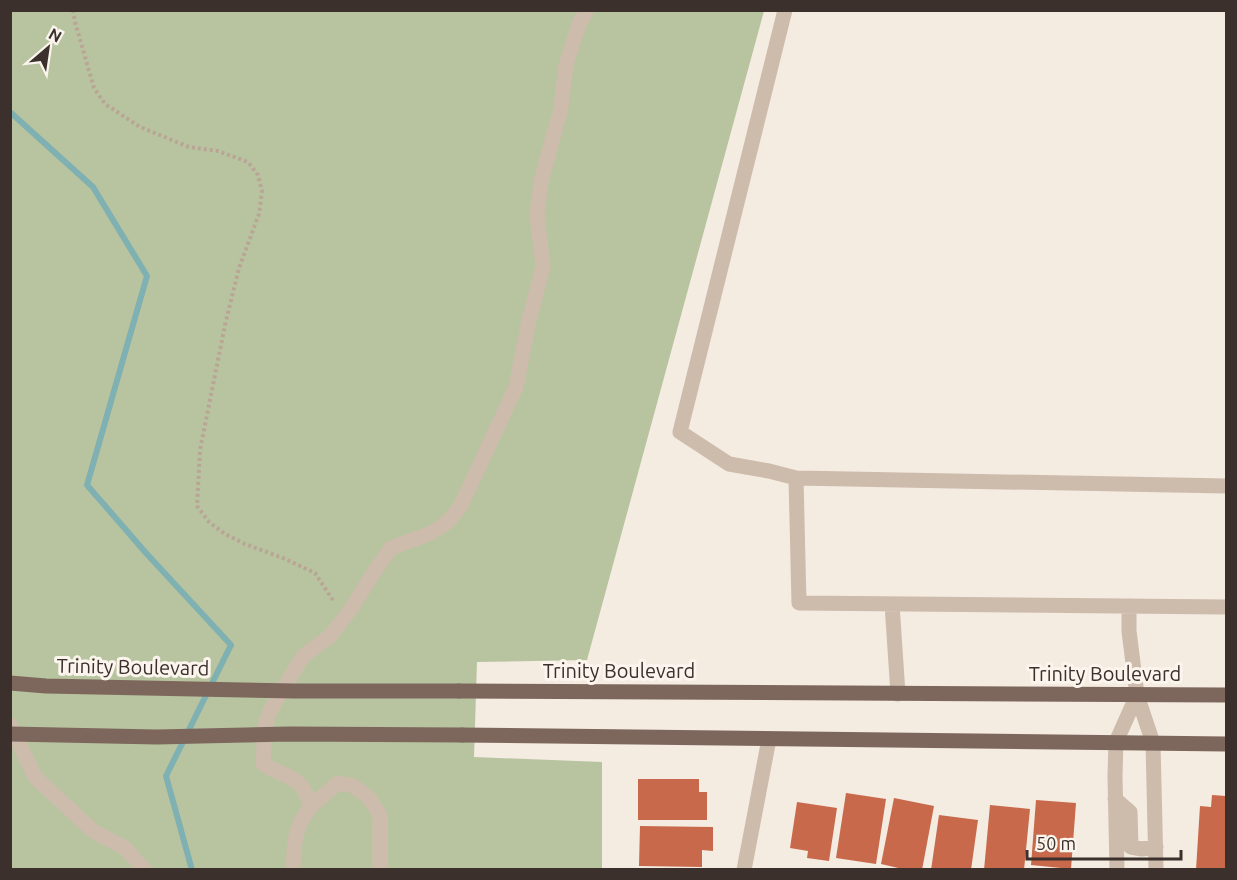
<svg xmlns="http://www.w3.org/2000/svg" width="1237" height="880" viewBox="0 0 1237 880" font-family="Ubuntu,sans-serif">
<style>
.green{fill:#b8c4a0}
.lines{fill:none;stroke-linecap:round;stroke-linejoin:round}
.stream{stroke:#7fb0b2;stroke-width:6}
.building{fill:#c8694b}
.path{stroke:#b9a596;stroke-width:4;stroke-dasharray:3 3;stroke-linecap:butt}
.minor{stroke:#cdbbac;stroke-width:15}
.major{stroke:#7d675c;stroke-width:15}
.major-bridge{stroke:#7d675c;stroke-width:15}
.labels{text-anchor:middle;stroke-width:6;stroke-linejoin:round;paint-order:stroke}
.street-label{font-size:20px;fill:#3b302b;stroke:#fbf5ee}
</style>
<rect width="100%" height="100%" fill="#f4ebe1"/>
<!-- green -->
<path class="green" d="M 10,11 L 764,11 L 587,660 L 477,662 L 474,757 L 602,762 L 602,869 L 11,869 Z"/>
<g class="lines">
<!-- stream -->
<path class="stream" d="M 10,112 L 93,187 L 147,276 L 87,485 L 146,553 L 231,645 L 166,776 L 192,870"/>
</g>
<!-- building -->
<path class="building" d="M 638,779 L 699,779 L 699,792 L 707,792 L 707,820 L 638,820 Z
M 846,793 L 886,799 L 876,864 L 836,858 Z
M 1212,795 L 1226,796 L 1226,870 L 1196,870 L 1200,806 L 1211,807 Z
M 894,798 L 934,806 L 922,870 L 907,870 L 881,864 Z
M 1036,800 L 1076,803 L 1071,869 L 1031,865 Z
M 797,802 L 837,808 L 829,861 L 807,858 L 808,851 L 790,848 Z
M 990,805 L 1030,809 L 1024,870 L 984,870 Z
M 939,815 L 978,820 L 971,870 L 931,870 Z
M 640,826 L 713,827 L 713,851 L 702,850 L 702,867 L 639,866 Z"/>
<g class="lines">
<!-- path -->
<path class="path" d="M 73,10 L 75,22 L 94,88 L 105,104 L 140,127 L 189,147 L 218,151 L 248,162 L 258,175 L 262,191 L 259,214 L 239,268 L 225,325 L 200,450 L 197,506 L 209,522 L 225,534 L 245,544 L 283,558 L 315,573 L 334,602"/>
<!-- minor -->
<path class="minor" d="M 785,10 L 680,432 L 729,464 L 769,471 L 796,478 L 799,603 L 1226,607
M 796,478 L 1226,486
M 892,604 L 898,694
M 1129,606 L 1129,631 L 1137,695 L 1153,743 L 1156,870
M 10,725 L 35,777 L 93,831 L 125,848 L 145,870
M 1115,799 L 1130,812 L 1131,847 L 1142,849 L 1156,847
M 311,805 C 308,800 306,792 302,787 C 293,775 275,773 263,764 L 265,726 L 270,711 L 303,656 L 330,636 L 351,609 L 374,572 L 391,548 L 431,533 L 449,521 L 461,505 L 516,387 L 529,320 L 543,267 L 537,215 L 541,181 L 561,108 L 566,65 L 579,24 L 587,10
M 293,870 C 294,820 302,813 338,783 L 354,786 L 369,798 L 380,815 L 380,870
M 744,870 L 769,739
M 1117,870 L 1115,776 L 1116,742 L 1137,695"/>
<!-- major -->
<path class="major" d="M 459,691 L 1226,695
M 462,735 L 1226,744"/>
<!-- major-bridge -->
<path class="major-bridge" d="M 10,683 L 46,686 L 294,691 L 459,691
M 10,734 L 157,737 L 290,734 L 462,735"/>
</g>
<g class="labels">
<!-- street labels -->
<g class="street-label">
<text transform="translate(133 667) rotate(1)" y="7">Trinity Boulevard</text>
<text x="619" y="678">Trinity Boulevard</text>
<text x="1105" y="681">Trinity Boulevard</text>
</g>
</g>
<!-- border -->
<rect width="1237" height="880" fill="none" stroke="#3b302b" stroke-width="24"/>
<!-- north arrow -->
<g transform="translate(48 48) rotate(29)" stroke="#fbf5ee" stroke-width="4.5" paint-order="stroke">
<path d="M0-4.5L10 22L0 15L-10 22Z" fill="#3b302b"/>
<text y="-9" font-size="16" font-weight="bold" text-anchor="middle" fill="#3b302b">N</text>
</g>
<!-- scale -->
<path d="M1027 850v9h154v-9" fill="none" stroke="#3b302b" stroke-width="3"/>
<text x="1036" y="850" font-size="18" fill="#3b302b" stroke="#fbf5ee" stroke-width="4.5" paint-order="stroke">50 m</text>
</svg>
